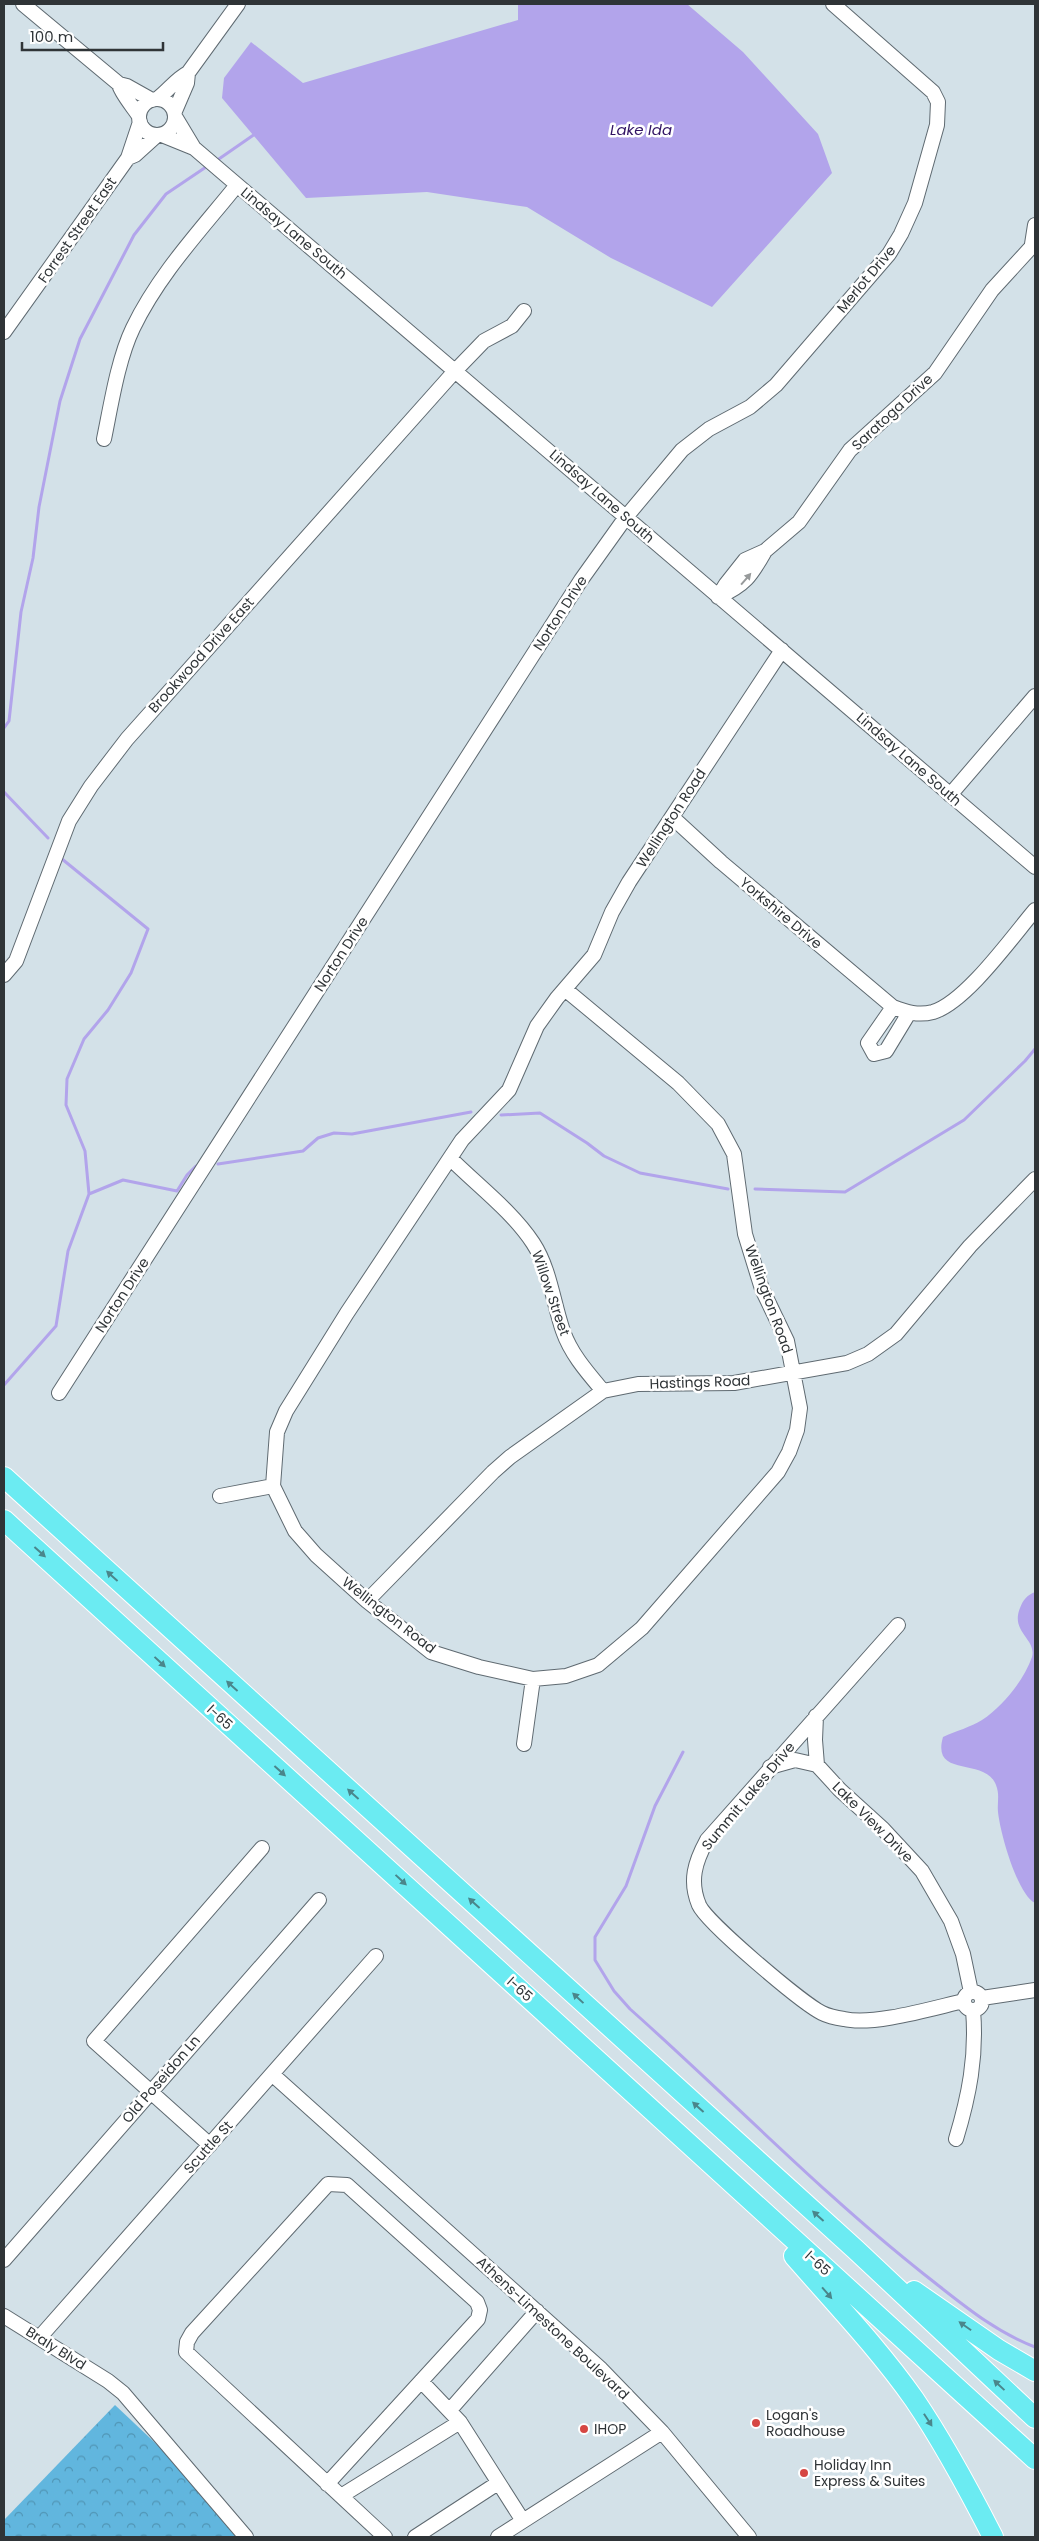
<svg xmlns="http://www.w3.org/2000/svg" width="1039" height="2541" viewBox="0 0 1039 2541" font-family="Poppins,sans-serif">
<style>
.forest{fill:url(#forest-crowns)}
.water{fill:#b2a4eb}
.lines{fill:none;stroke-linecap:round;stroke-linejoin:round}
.stream{stroke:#b2a4eb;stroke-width:3}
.minor-casing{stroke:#5f6a71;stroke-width:16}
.highway-casing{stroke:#fff;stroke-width:22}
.minor{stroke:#fff;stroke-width:14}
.highway{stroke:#6bebf2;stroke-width:20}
.oneway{fill:#979a9b}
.oneway2{fill:#4a868b}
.poi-dot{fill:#d64743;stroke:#fff;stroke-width:2}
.labels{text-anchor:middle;stroke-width:5;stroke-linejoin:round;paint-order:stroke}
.street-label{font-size:14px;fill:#2f3437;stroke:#fff}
.poi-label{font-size:14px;fill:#2f3437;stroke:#fff;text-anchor:start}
.water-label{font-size:15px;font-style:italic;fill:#311364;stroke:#fff}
</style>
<defs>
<pattern id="forest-crowns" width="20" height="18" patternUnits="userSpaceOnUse" patternTransform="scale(1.25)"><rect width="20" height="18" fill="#61b6de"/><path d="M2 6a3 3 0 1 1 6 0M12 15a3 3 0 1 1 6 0" fill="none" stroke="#5095b5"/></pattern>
</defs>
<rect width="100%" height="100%" fill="#d3e1e8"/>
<!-- forest -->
<path class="forest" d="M 115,2405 L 255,2537 L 4,2537 L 4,2520 Z"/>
<!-- water -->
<path class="water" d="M 518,4 L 687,4 L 743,52 L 818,134 L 832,173 L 712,307 L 611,258 L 527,207 L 427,192 L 306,198 L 222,98 L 224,78 L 251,42 L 303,83 L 518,20 Z
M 1035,1592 L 1035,1903 C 1017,1894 1000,1832 998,1812 C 997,1803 1000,1795 996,1785 C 985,1756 931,1779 943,1737 C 956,1731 971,1727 982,1720 C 1003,1706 1024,1680 1032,1657 C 1037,1639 1010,1632 1020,1608 C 1023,1600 1027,1595 1035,1592 Z"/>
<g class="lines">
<!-- stream -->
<path class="stream" d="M 216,161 L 255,134
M 4,728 L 9,721 L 21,612 L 33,558 L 39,507 L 60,401 L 80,339 L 134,235 L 166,194 L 209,165
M 4,792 L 48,838
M 501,1115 L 540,1113 L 587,1143 L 604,1156 L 640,1173 L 728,1189
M 218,1164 L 303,1151 L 318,1138 L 334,1133 L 352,1134 L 471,1112
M 755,1189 L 845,1192 L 964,1120 L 1025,1061 L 1035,1049
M 89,1194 L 123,1180 L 177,1191 L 187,1175 L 196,1166
M 4,1385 L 56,1326 L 68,1251 L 89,1194 L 85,1151 L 66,1105 L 67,1079 L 84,1039 L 108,1010 L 131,973 L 148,929 L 62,859
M 683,1752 L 655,1806 L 626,1886 L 595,1937 L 595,1960 L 614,1991 L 630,2009 C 729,2097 821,2193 925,2275 C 961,2303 993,2331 1035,2347"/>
<defs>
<path id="minor" d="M 23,4 L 119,84 L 127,86 L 152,100
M 119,84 C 120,92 134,108 139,116
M139 117a18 18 0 1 1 36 0a18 18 0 1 1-36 0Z
M 157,99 C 168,91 176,79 188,73 L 238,4
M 175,111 L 187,83 L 188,73
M 176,118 L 194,148
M 162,135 L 194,148 L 1035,867
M 128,158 L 135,155 L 156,136
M 1032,244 L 1035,225
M 4,332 L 128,158 L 140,122
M 104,439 C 111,405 118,359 133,328 C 159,274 200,231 237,185
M 718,597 L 726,584 L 745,560 L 765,551 L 799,522 L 850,450 L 935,373 L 992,290 L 1035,243
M 718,597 C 745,585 751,576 765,551
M 950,795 L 1035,696
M 672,817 L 721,862 L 893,1007 C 906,1012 918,1016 933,1012 C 966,1002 1012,937 1035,910
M 4,975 L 16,961 L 69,821 L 91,786 L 127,739 L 455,371 L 484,341 L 512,326 L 524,311
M 566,990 L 678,1083 L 718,1124 L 734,1154 L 745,1234 L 762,1289 L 787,1341 L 800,1408 L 797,1430 L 789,1452 L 778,1472 L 642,1628 L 598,1665 L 566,1676 L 533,1679 L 479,1667 L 431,1652 L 367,1601 L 316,1555 L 295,1531 L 273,1486 L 277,1432 L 286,1411 L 347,1313 L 462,1140 L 509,1090 L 537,1026 L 557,998 L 594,955 L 612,912 L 629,882 L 782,650
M 893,1007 L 868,1043 L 874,1054 L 886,1051 L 909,1013
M 450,1158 C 477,1185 512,1211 533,1243 C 550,1269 553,1302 563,1331 C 571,1354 587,1372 603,1391
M 59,1393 L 581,580 L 626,517 L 682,450 L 709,429 L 750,407 L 776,385 L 889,254 L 901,234 L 915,203 L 937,125 L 938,102 L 933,92 L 833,4
M 220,1496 L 273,1486
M 367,1601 L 493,1472 L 510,1457 L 603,1391 L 638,1384 L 734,1383 L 847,1363 L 868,1354 L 896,1334 L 970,1246 L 1035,1179
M 898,1625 L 707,1840 C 695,1862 689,1881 699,1905 C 707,1923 802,2003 822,2013 C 828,2016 837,2018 844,2019 C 873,2026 933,2008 964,2001
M 816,1716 L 815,1740 L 817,1765 L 840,1790 L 883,1829 L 922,1871 L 951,1921 L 963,1954 L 971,1992
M 524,1744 L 533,1679
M 770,1767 L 795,1760 L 817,1765
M964 2001a9 9 0 1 1 18 0a9 9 0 1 1-18 0Z
M 982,1998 L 1035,1990
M 273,2075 L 601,2369 L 662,2432 L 749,2537
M 956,2139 C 969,2096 977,2056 973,2010
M 210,2145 L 94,2041 L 262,1848
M 4,2260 L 319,1900
M 4,2316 L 108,2381 L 123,2393 L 246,2537
M 40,2337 L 376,1956
M 421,2381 L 460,2422 L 523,2521
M 450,2410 L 537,2311
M 327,2484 L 478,2319 L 480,2310 L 477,2302 L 347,2185 L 328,2184 L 192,2333 L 187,2342 L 186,2352 L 385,2537
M 341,2496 L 460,2422
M 415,2537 L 498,2483
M 498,2537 L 662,2432"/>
<path id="highway" d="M 4,1477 L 855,2249 L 1035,2418
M 4,1520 L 1035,2459
M 794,2256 C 835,2303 878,2348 914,2399 C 944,2443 969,2490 993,2537
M 914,2291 L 999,2350 L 1035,2371"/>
</defs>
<!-- minor casing -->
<use href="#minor" class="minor-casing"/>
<!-- highway casing -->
<use href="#highway" class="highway-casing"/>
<!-- minor -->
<use href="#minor" class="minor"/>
<!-- highway -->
<use href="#highway" class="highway"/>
</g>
<!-- one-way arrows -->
<defs><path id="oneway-solid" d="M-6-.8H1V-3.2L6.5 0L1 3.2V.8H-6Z" transform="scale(1.25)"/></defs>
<use class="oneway" href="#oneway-solid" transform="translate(746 579) rotate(-49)"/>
<g class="oneway2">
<use href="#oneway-solid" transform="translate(40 1552) rotate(42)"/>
<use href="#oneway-solid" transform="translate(112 1576) rotate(-138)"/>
<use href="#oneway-solid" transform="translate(160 1662) rotate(43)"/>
<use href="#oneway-solid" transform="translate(232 1686) rotate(-138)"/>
<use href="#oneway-solid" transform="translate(280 1771) rotate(42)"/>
<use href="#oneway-solid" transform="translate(353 1794) rotate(-138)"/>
<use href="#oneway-solid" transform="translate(401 1880) rotate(43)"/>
<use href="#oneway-solid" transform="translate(474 1903) rotate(-138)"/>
<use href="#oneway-solid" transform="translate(578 1998) rotate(-137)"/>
<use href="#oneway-solid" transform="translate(698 2107) rotate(-138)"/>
<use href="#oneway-solid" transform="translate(818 2216) rotate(-138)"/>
<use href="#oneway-solid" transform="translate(827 2293) rotate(49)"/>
<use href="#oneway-solid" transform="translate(965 2326) rotate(-145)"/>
<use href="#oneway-solid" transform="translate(999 2385) rotate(-137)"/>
<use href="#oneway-solid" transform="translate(928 2420) rotate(57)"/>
</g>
<!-- markers -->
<g class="poi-dot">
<circle cx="756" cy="2423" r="5"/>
<circle cx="584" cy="2429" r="5"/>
<circle cx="804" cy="2473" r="5"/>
</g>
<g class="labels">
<!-- street labels -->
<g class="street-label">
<text transform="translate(77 230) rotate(-55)" y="5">Forrest Street East</text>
<text transform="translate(294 233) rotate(40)" y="5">Lindsay Lane South</text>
<text transform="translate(866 279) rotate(-50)" y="5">Merlot Drive</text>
<text transform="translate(892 412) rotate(-43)" y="5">Saratoga Drive</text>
<text transform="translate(602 496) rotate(41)" y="5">Lindsay Lane South</text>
<text transform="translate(560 613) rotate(-57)" y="5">Norton Drive</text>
<text transform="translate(201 655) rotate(-48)" y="5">Brookwood Drive East</text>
<text transform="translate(909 759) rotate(41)" y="5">Lindsay Lane South</text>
<text transform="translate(671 818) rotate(-57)" y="5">Wellington Road</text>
<text transform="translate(781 913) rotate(40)" y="5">Yorkshire Drive</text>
<text transform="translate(341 954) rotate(-57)" y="5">Norton Drive</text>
<text transform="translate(551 1293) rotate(71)" y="5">Willow Street</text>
<text transform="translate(122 1295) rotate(-57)" y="5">Norton Drive</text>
<text transform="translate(769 1299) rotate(70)" y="5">Wellington Road</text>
<text transform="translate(700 1382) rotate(-2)" y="5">Hastings Road</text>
<text transform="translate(389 1615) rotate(38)" y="5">Wellington Road</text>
<text transform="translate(220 1717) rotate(43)" y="5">I-65</text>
<text transform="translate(748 1796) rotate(-50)" y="5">Summit Lakes Drive</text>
<text transform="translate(873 1822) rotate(45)" y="5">Lake View Drive</text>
<text transform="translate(520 1989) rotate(42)" y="5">I-65</text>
<text transform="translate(161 2079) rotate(-49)" y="5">Old Poseidon Ln</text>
<text transform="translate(208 2147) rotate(-48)" y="5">Scuttle St</text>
<text transform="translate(818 2263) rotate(42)" y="5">I-65</text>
<text transform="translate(553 2328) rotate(43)" y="5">Athens-Limestone Boulevard</text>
<text transform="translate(56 2348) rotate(32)" y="5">Braly Blvd</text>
</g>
<!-- poi labels -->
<g class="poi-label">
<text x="766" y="2420">Logan's<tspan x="766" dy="16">Roadhouse</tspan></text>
<text x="594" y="2434">IHOP</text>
<text x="814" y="2470">Holiday Inn<tspan x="814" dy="16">Express &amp; Suites</tspan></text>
</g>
<!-- water labels -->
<g class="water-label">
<text x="641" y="135">Lake Ida</text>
</g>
</g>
<!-- border -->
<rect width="1039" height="2541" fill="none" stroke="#2f3437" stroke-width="10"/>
<!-- scale -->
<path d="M22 42v8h141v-8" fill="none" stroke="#2f3437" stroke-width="2.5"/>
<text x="30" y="42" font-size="15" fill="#2f3437" stroke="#ffffff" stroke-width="4" paint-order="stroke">100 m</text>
</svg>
